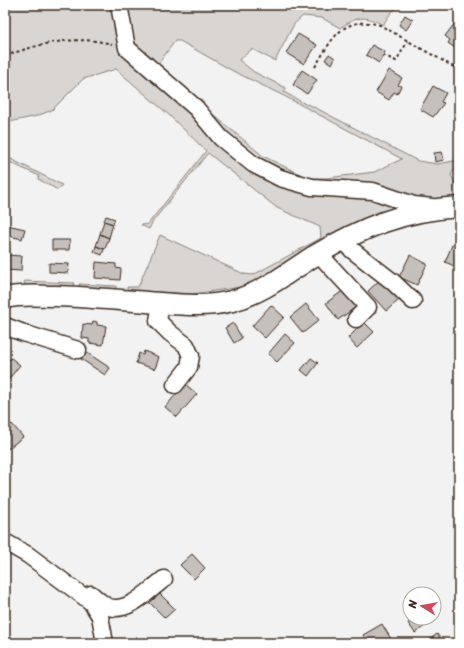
<svg xmlns="http://www.w3.org/2000/svg" width="464" height="648" viewBox="0 0 464 648" font-family="Sriracha,sans-serif">
<style>
.green{fill:#d8d5d2;stroke:#8a8078;fill-rule:evenodd}
.building{fill:#c6c0bd;stroke:#3b2a1e}
.lines{fill:none;stroke-linecap:round;stroke-linejoin:round}
.minor-casing{stroke:#3b2a1e;stroke-width:19}
.major-casing{stroke:#3b2a1e;stroke-width:23}
.path{stroke:#3b2a1e;stroke-width:2;stroke-dasharray:3 3;stroke-linecap:butt}
.minor{stroke:#fff;stroke-width:16}
.major{stroke:#fff;stroke-width:20}
</style>
<rect width="100%" height="100%" fill="#f3f2f2"/>
<filter id="ink" filterUnits="userSpaceOnUse"><feTurbulence type="fractalNoise" baseFrequency=".025" numOctaves="2"/><feDisplacementMap in="SourceGraphic" scale="8" xChannelSelector="R" yChannelSelector="G"/><feConvolveMatrix kernelMatrix="1 2 1 2 8 2 1 2 1" color-interpolation-filters="sRGB"/></filter>
<g filter="url(#ink)">
<!-- green -->
<path class="green" d="M 5,5 L 406,5 C 394,6 389,15 383,25 C 364,14 357,17 340,28 L 322,18 L 303,16 L 294,24 L 275,61 L 252,49 L 239,60 L 254,72 L 286,88 L 284,92 L 307,105 L 308,104 L 418,161 L 438,164 L 459,160 L 459,169 L 453,171 L 451,175 L 459,191 L 459,199 L 241,287 L 193,294 L 140,291 L 139,296 L 129,295 L 127,287 L 138,287 L 160,235 L 244,274 L 253,275 L 321,238 L 320,227 L 277,208 L 208,153 L 153,221 L 149,229 L 141,225 L 148,224 L 206,151 L 169,115 L 116,69 L 83,79 L 52,110 L 37,116 L 5,123 ZM 175,41 L 180,41 L 233,71 L 286,97 L 402,159 L 374,172 L 327,178 L 308,178 L 263,156 L 156,67 Z
M 5,156 L 62,185 L 58,190 L 38,179 L 39,176 L 5,160 Z
M 24,281 L 74,283 L 72,290 L 26,288 Z
M 79,284 L 116,286 L 116,290 L 80,287 Z"/>
<!-- building -->
<path class="building" d="M 405,15 L 413,20 L 406,30 L 399,25 Z
M 455,23 L 459,26 L 459,46 L 457,45 L 455,48 L 448,43 L 450,40 L 445,36 Z
M 298,34 L 317,45 L 304,64 L 286,53 Z
M 372,45 L 385,52 L 379,63 L 366,55 Z
M 329,54 L 335,58 L 332,64 L 325,60 Z
M 302,70 L 317,80 L 307,94 L 293,85 Z
M 389,70 L 402,78 L 398,85 L 401,86 L 397,94 L 394,92 L 389,100 L 376,92 Z
M 433,86 L 446,93 L 441,102 L 444,103 L 433,117 L 420,109 Z
M 442,152 L 444,160 L 435,162 L 434,153 Z
M 106,216 L 115,219 L 113,224 L 104,221 Z
M 104,221 L 113,224 L 109,238 L 100,234 Z
M 7,225 L 25,229 L 22,239 L 5,235 Z
M 100,234 L 109,238 L 105,249 L 96,246 Z
M 52,240 L 70,240 L 69,250 L 52,250 Z
M 452,245 L 459,248 L 459,268 L 445,262 Z
M 96,246 L 104,249 L 102,255 L 94,252 Z
M 5,255 L 22,256 L 21,271 L 5,270 Z
M 410,255 L 427,264 L 417,285 L 399,277 Z
M 96,262 L 116,264 L 116,268 L 121,269 L 120,280 L 95,278 Z
M 49,263 L 69,264 L 68,273 L 49,272 Z
M 381,279 L 399,300 L 386,311 L 368,291 Z
M 348,287 L 360,304 L 338,320 L 326,303 Z
M 306,304 L 319,320 L 303,333 L 290,317 Z
M 271,305 L 284,317 L 265,338 L 252,326 Z
M 93,321 L 97,322 L 97,325 L 106,326 L 103,345 L 89,343 L 89,339 L 82,338 L 83,324 L 92,325 Z
M 364,322 L 374,332 L 357,348 L 348,338 Z
M 233,323 L 242,338 L 234,343 L 225,328 Z
M 285,334 L 295,343 L 277,362 L 268,354 Z
M 144,351 L 159,357 L 155,369 L 136,363 L 139,353 L 143,355 Z
M 86,352 L 110,368 L 105,375 L 81,359 Z
M 5,357 L 9,360 L 11,358 L 20,365 L 8,380 L 5,378 Z
M 311,358 L 318,363 L 308,376 L 301,370 Z
M 185,384 L 197,394 L 177,417 L 165,407 Z
M 12,424 L 23,437 L 5,451 L 5,429 Z
M 192,554 L 205,568 L 194,579 L 180,565 Z
M 157,591 L 175,609 L 165,618 L 148,601 Z
M 415,618 L 431,618 L 432,621 L 415,633 L 408,623 Z
M 382,624 L 391,639 L 384,643 L 368,643 L 363,635 Z
M 437,634 L 444,643 L 425,643 Z"/>
<g class="lines">
<defs>
<path id="minor" d="M 119,5 L 127,48 L 196,108 L 221,138 L 253,164 L 280,178 L 312,187 L 373,191 L 414,205 L 432,207
M 344,240 L 352,250 L 393,282 L 413,301
M 319,254 L 368,307 L 356,319
M 161,304 L 158,321 L 170,333 L 186,345 L 191,356 L 189,367 L 175,385
M 5,326 L 26,334 L 78,350
M 5,542 L 28,555 L 91,602 L 100,616 L 105,643
M 91,594 C 96,598 103,605 109,607 C 129,613 149,590 164,579"/>
<path id="major" d="M 5,298 C 22,294 39,296 56,296 C 87,297 117,300 147,302 C 175,304 205,308 232,301 C 263,293 287,273 314,256 C 361,228 404,210 459,207"/>
</defs>
<!-- minor casing -->
<use href="#minor" class="minor-casing"/>
<!-- major casing -->
<use href="#major" class="major-casing"/>
<!-- path -->
<path class="path" d="M 383,55 L 396,61 L 408,41
M 5,56 C 41,43 75,35 112,44
M 315,67 C 332,39 342,15 380,25 L 459,70"/>
<!-- minor -->
<use href="#minor" class="minor"/>
<!-- major -->
<use href="#major" class="major"/>
</g>
</g>
<!-- margin -->
<rect width="464" height="648" fill="none" stroke="#fff" stroke-width="20"/>
<rect x="10" y="10" width="444" height="628" fill="none" stroke="#3b2a1e" stroke-width="1.5" filter="url(#ink)"/>
<!-- north arrow -->
<g transform="translate(422 606) rotate(281)"><circle r="19" fill="#ffffff" stroke="#b1aaa5"/>
<path d="M0-3L7 15L0 10L-7 15Z" fill="#d1495b"/>
<text y="-6" font-size="11" font-weight="bold" text-anchor="middle" fill="#3b2a1e">N</text>
</g>
</svg>
